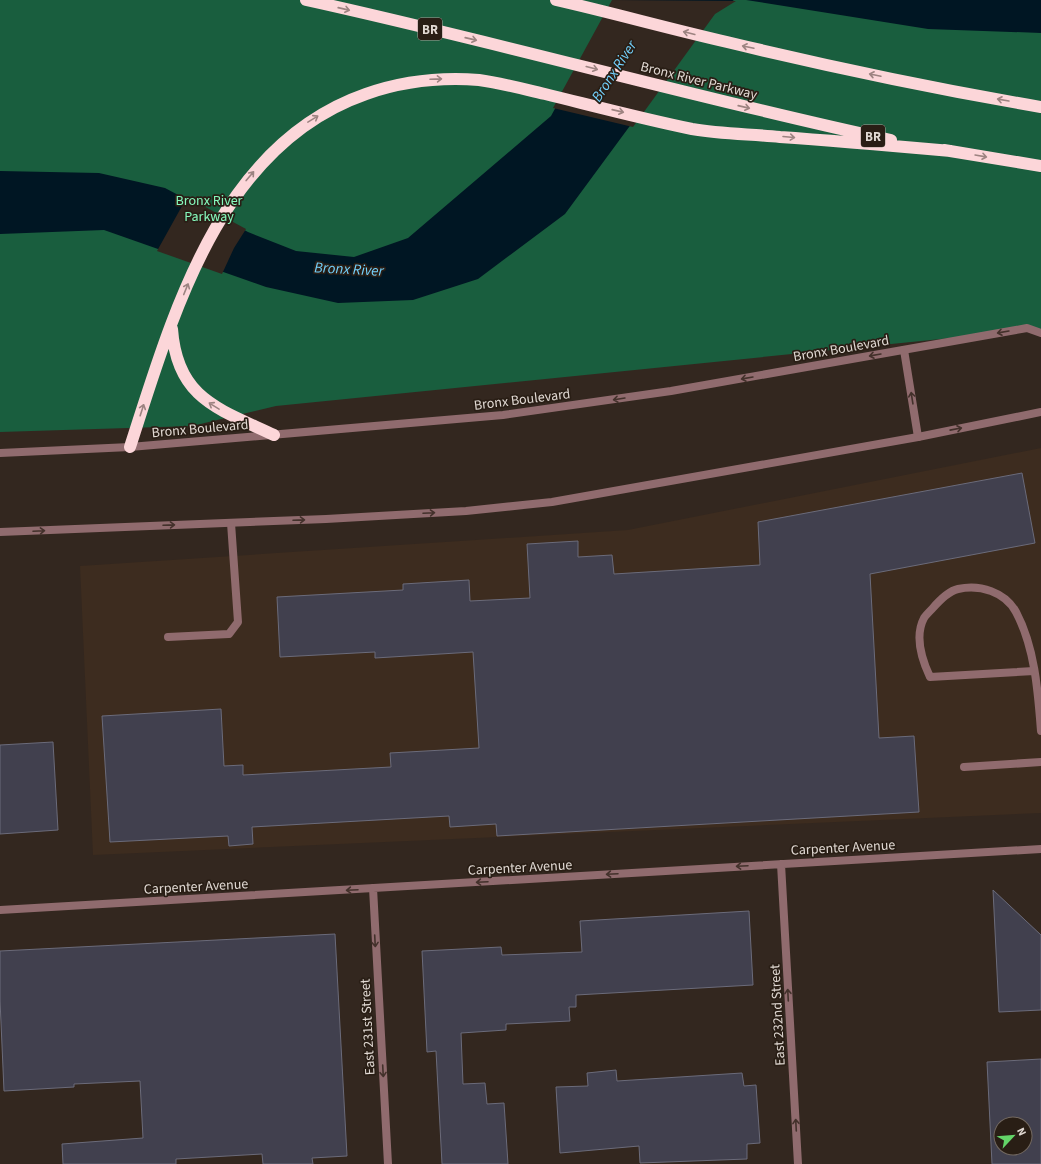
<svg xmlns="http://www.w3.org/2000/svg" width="1041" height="1164" viewBox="0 0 1041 1164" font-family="'Source Sans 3',sans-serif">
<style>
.built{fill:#3d2c1f}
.green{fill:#195e3e}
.water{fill:#001623}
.pier{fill:#33271f}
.building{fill:#41404e;stroke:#6b6b7a;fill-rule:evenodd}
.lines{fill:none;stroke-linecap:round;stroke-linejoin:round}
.lane{stroke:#906b6e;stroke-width:8}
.street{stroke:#906b6e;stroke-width:8}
.highway{stroke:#fcd6d9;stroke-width:12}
.oneway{stroke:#9d8381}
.oneway2{stroke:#43312b}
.labels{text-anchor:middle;stroke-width:3.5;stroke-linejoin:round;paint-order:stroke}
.shield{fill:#291e15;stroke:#aaa19a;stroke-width:1}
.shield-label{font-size:13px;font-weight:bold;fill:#e1d9d3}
.street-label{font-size:14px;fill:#e1d9d3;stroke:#291e15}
.park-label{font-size:14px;fill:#86f9bd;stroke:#291e15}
.water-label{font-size:15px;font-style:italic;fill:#74d3ff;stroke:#291e15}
</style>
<rect width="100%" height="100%" fill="#33271f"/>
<!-- built -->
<path class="built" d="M 1041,448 L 1041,813 L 93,855 L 80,566 L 628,530 Z"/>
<!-- green -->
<path class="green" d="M 0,0 L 1041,0 L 1041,329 L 276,406 L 192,426 L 0,432 Z"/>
<!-- water -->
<path class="water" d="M 614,0 L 734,0 L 713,13 L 565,214 L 478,279 L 413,300 L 338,303 L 266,287 L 104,230 L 0,234 L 0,171 L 99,173 L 165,188 L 248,232 L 296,251 L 354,257 L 408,238 L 551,116 Z
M 746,0 L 1041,0 L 1041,33 L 928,29 Z"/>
<!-- pier -->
<path class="pier" d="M 612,0 L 736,1 L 715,14 L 633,127 L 553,108 Z
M 187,197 L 246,229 L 234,248 L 222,274 L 157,251 Z"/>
<!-- building -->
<path class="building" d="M 1022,473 L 1035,543 L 870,574 L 879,738 L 914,736 L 919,812 L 497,836 L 496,824 L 450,827 L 449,816 L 252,827 L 253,844 L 229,846 L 228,836 L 110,842 L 102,716 L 221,709 L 224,766 L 243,765 L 243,775 L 391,767 L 390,753 L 479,748 L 473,652 L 375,658 L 375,652 L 280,657 L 277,597 L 403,590 L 403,584 L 469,580 L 470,601 L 530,598 L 527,544 L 578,541 L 578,557 L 612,555 L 614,574 L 760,565 L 758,522 Z
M 53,742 L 58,830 L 0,834 L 0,745 Z
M 993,890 L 1041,935 L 1041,1010 L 999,1012 Z
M 749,911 L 753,985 L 576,995 L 576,1007 L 569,1007 L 570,1021 L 506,1024 L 506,1030 L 461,1033 L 463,1084 L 485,1083 L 487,1104 L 504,1103 L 508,1164 L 442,1164 L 436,1051 L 427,1052 L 422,951 L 501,947 L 502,955 L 582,952 L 580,921 Z
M 335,934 L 347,1156 L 312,1158 L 313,1164 L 263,1164 L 262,1154 L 176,1159 L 176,1164 L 63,1164 L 62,1144 L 143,1138 L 140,1081 L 74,1084 L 74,1087 L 4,1091 L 0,1000 L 0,951 Z
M 1041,1059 L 1041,1164 L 992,1164 L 987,1062 ZM 1001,1124 L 1025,1124 L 1025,1148 L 1001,1148 Z
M 616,1070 L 617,1081 L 742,1073 L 744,1086 L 756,1085 L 760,1143 L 747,1144 L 747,1159 L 640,1163 L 639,1146 L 560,1153 L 556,1087 L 588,1086 L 587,1073 Z"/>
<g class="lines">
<!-- lane -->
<path class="lane" d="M 904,350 L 918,437
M 168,637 L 229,634 L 238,622 L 231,523
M 1034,671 L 930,677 C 922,660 914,637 924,618 C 926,615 929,612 932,609 C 938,602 949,591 958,589 C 980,584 1005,592 1016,612 C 1035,648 1038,692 1041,731
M 964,767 L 1041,762"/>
<!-- street -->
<path class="street" d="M 0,453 L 130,447 L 503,415 L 671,391 L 1027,328 L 1041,333
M 0,532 L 326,519 L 466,511 L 552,502 L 918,437 L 1041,412
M 781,864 L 798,1164
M 373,888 L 388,1164
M 0,910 L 1041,849"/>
<!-- highway -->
<path class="highway" d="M 306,0 C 502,43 695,98 891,140
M 556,0 C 613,13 670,29 727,42 C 831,67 936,89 1041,107
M 944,150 L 1041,166
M 172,329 C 177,399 219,409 274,435
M 130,447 C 173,314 219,145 366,94 C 403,81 440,77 479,80 C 501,83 523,89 545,94 C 594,106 643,119 692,129 C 721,134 751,134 780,137 C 837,141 894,146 951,151"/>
</g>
<!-- one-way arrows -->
<defs><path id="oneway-shaft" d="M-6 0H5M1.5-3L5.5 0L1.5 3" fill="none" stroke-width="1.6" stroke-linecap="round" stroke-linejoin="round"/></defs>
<g class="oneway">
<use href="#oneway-shaft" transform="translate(344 9) rotate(13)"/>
<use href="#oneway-shaft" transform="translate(689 33) rotate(-166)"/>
<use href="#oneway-shaft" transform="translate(471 39) rotate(13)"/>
<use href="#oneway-shaft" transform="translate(748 47) rotate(-168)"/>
<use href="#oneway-shaft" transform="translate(592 68) rotate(15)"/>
<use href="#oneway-shaft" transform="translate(875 75) rotate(-168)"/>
<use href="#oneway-shaft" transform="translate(436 79) rotate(-2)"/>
<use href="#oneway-shaft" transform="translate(1003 100) rotate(-170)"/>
<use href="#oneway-shaft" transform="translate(744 107) rotate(13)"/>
<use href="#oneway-shaft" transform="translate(618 111) rotate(13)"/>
<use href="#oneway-shaft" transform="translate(313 119) rotate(-31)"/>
<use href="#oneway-shaft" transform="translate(789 137) rotate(5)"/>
<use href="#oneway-shaft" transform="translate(981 156) rotate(10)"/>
<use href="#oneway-shaft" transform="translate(250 176) rotate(-50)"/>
<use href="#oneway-shaft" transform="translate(186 289) rotate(-68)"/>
<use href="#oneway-shaft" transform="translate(214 406) rotate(-148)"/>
<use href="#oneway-shaft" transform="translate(142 410) rotate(-72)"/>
</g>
<g class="oneway2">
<use href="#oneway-shaft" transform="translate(1003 332) rotate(170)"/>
<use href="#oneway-shaft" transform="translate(875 355) rotate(170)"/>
<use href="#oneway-shaft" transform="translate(747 378) rotate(170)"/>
<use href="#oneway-shaft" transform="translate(912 398) rotate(-99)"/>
<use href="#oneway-shaft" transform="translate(619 399) rotate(171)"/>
<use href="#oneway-shaft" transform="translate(956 429) rotate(-11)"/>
<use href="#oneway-shaft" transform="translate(429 513) rotate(-3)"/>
<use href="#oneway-shaft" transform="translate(299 520) rotate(-2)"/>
<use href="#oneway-shaft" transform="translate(169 525) rotate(-2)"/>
<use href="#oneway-shaft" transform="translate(39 531) rotate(-3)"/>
<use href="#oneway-shaft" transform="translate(742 866) rotate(177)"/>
<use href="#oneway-shaft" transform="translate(612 874) rotate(177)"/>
<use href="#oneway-shaft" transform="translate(482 882) rotate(177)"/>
<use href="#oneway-shaft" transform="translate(352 890) rotate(177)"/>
<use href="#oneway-shaft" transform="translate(375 941) rotate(87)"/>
<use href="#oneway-shaft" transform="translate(788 995) rotate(-93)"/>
<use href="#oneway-shaft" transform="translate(383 1071) rotate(87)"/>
<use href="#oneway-shaft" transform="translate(796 1125) rotate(-93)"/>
</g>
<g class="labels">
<!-- shield labels -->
<g class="shield">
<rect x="418" y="18" width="24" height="22" rx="3"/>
<rect x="861" y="125" width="24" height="22" rx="3"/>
</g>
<g class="shield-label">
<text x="430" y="34">BR</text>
<text x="873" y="141">BR</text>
</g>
<!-- street labels -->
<g class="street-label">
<text transform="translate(699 80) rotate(14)" y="5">Bronx River Parkway</text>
<text transform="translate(841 348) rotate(-10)" y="5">Bronx Boulevard</text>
<text transform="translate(522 399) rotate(-7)" y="5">Bronx Boulevard</text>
<text transform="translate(200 428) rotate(-5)" y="5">Bronx Boulevard</text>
<text transform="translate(843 847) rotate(-3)" y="5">Carpenter Avenue</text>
<text transform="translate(520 867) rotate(-3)" y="5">Carpenter Avenue</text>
<text transform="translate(196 886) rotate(-3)" y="5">Carpenter Avenue</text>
<text transform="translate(777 1015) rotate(-93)" y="5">East 232nd Street</text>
<text transform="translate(367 1027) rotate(-93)" y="5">East 231st Street</text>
</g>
<!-- park labels -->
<g class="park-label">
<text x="209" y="205">Bronx River<tspan x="209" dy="16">Parkway</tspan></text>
</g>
<!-- water labels -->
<g class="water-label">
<text transform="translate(614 71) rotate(-57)" y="5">Bronx River</text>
<text transform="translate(349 269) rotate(3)" y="5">Bronx River</text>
</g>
</g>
<!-- north arrow -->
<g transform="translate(1013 1136) rotate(64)"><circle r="19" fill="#291e15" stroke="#736961"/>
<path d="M0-3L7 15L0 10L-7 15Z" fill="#63d468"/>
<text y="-6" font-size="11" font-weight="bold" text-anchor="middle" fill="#e1d9d3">N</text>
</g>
</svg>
